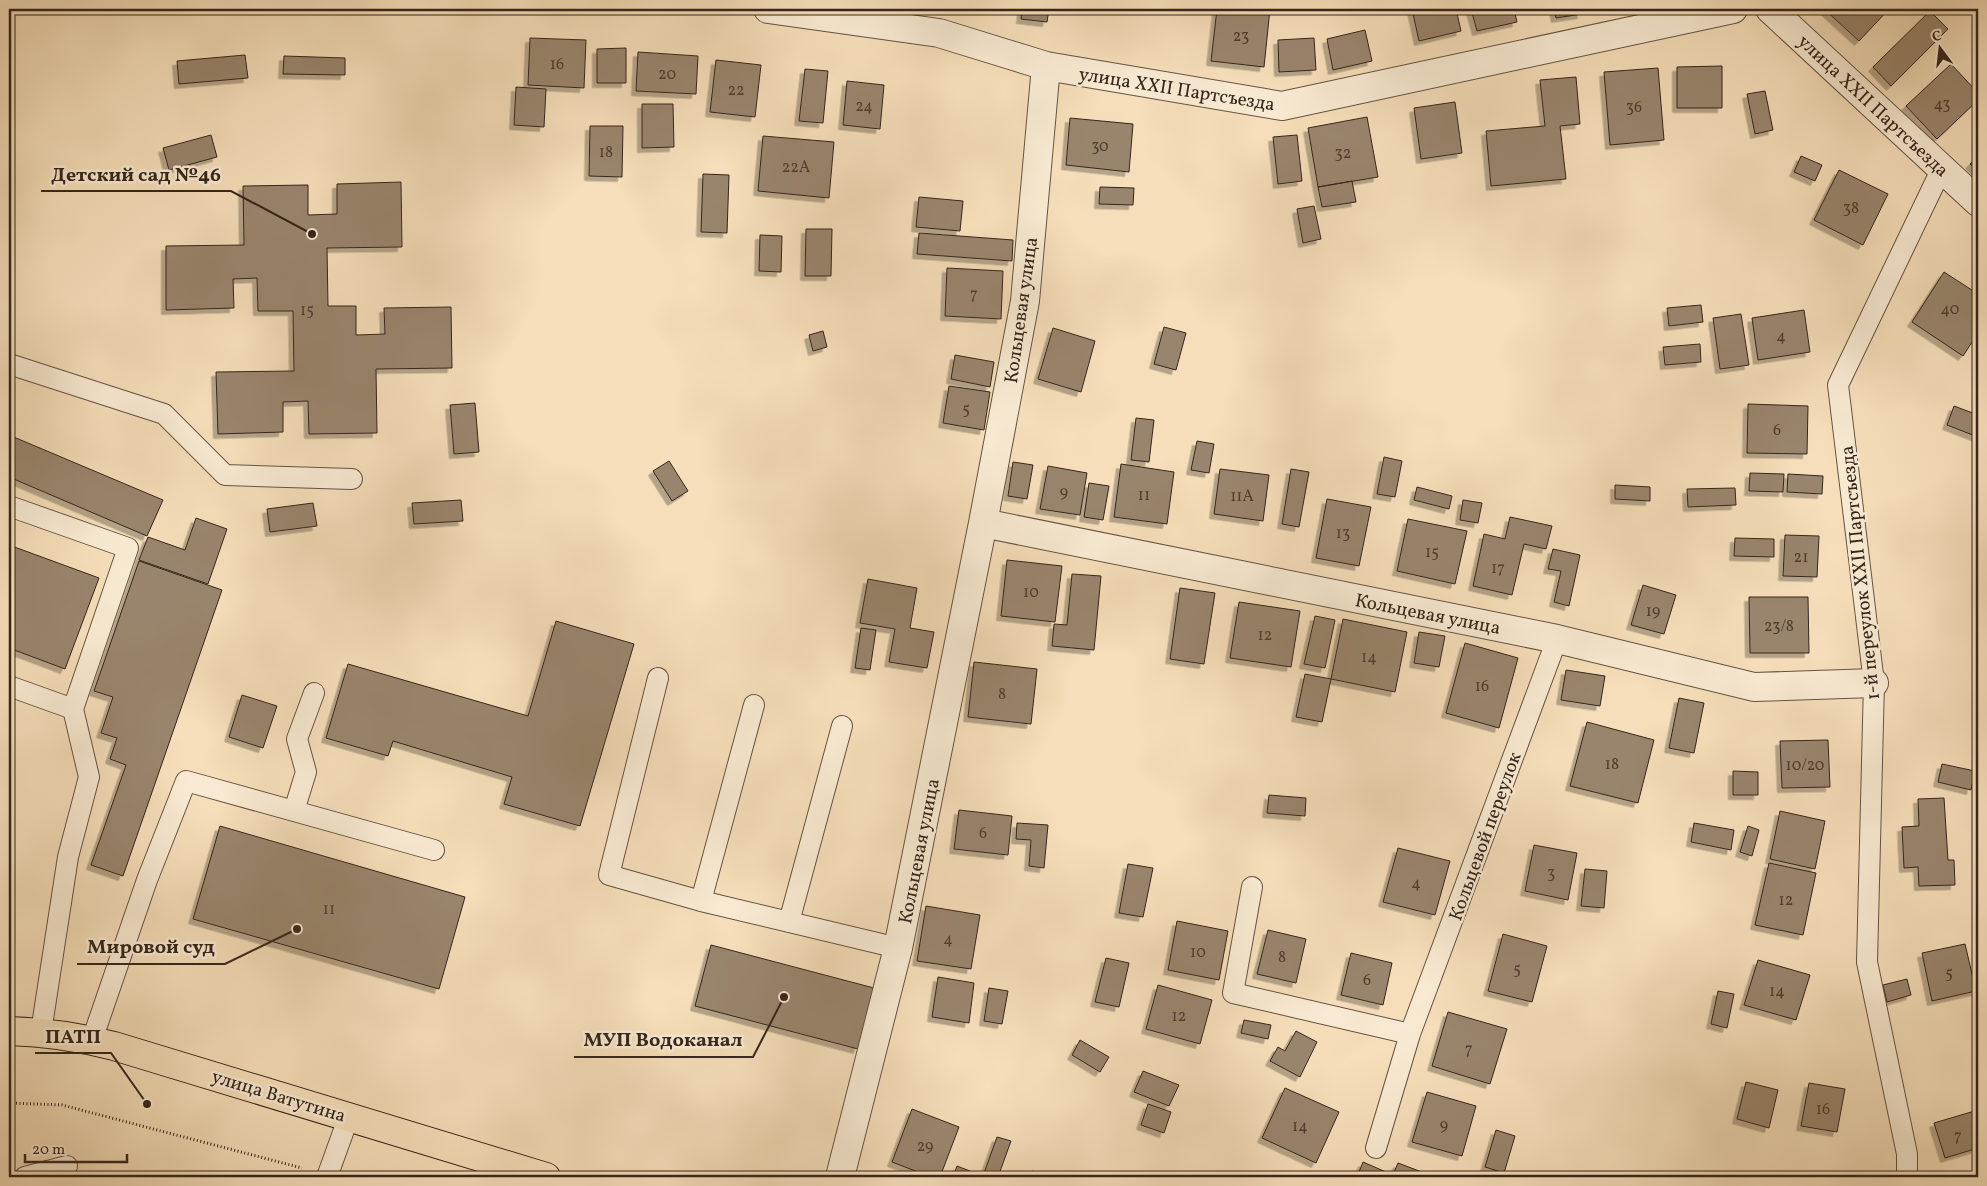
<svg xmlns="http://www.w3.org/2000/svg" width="1987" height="1186" viewBox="0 0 1987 1186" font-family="Vollkorn,serif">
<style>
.building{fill:#99856d;stroke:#36251b;filter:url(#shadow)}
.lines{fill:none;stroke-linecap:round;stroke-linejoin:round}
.service-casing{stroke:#665342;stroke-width:22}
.minor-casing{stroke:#665342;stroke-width:30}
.primary-casing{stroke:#36251b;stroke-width:30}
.path{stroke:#36251b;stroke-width:3;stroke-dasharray:1 2.5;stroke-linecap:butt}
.service{stroke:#f8ead2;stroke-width:20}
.minor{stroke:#f8ead2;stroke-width:28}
.primary{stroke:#f5deb9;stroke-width:28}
.labels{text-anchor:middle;stroke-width:5;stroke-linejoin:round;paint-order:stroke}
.number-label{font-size:16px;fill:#4f3d30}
.street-label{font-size:19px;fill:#36251b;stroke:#f8ead2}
.leader{fill:none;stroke:#36251b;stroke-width:2}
.callout-dot{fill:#36251b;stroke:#f8ead2;stroke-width:2}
.callout-label{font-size:20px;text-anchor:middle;font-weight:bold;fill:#36251b;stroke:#f8ead2;stroke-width:5;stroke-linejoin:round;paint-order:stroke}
</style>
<defs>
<filter id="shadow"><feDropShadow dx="-4.5" dy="4.5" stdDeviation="0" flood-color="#0004"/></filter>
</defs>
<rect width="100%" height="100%" fill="#f5deb9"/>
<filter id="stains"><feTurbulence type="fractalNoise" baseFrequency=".004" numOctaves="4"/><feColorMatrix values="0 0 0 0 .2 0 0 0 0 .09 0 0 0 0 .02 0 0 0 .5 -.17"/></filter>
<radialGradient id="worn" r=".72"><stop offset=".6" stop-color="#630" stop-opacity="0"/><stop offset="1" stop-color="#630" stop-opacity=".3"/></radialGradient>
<!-- building -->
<path class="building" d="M 1022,9 L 1049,9 L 1047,22 L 1021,19 Z
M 1217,9 L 1270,9 L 1264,67 L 1211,61 Z
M 1412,9 L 1456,9 L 1461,31 L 1419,41 Z
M 1471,9 L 1514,9 L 1517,22 L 1477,31 Z
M 1554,9 L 1581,9 L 1582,14 L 1556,18 Z
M 1824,9 L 1889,9 L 1859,41 Z
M 1930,11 L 1948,29 L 1891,86 L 1873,67 Z
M 1365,30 L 1372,61 L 1333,70 L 1327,39 Z
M 530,38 L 586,40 L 584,88 L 528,85 Z
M 1314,38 L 1316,70 L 1279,72 L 1278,40 Z
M 626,48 L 626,83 L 597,83 L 597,49 Z
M 638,52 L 698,56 L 696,94 L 636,91 Z
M 245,55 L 248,78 L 179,84 L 177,61 Z
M 284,56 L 345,58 L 345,75 L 283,74 Z
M 716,60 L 761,65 L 755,117 L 710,112 Z
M 1951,64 L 1978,93 L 1978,100 L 1937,139 L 1906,106 Z
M 1722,66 L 1722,108 L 1677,108 L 1677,67 Z
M 1658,68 L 1664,140 L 1610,145 L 1604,72 Z
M 805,69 L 828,71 L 823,123 L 799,121 Z
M 1576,77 L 1580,124 L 1560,126 L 1566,179 L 1491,186 L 1486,131 L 1545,126 L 1540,80 Z
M 847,81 L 884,85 L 880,129 L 843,125 Z
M 516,87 L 546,89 L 544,127 L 514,125 Z
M 1765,91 L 1773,130 L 1755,134 L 1747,94 Z
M 1455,102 L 1462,153 L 1421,159 L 1414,108 Z
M 642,104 L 673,104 L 674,147 L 642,148 Z
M 1367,117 L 1378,177 L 1318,187 L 1308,128 Z
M 1070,118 L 1133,124 L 1129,172 L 1066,165 Z
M 590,126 L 623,126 L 622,177 L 589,176 Z
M 211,135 L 217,157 L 169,170 L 163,148 Z
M 1297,135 L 1302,181 L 1278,184 L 1273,137 Z
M 763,136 L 834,142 L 829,198 L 758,191 Z
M 1801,156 L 1822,165 L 1815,181 L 1794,172 Z
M 1978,156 L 1978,172 L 1970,164 Z
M 1839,170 L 1888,194 L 1863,245 L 1814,220 Z
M 703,174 L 729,175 L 727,233 L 701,232 Z
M 1352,181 L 1356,202 L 1322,207 L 1318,187 Z
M 401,182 L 402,247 L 327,248 L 328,306 L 356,306 L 356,335 L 385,334 L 384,308 L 451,307 L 452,368 L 376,369 L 377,433 L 309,434 L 308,401 L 283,402 L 283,432 L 218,434 L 216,372 L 294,371 L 293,311 L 258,311 L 257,278 L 233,279 L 234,308 L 166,310 L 166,246 L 244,245 L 243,186 L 308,185 L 308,215 L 337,214 L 337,184 Z
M 1100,187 L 1134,188 L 1133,205 L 1099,204 Z
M 919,197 L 963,201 L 960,231 L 916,227 Z
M 1314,206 L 1321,239 L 1303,243 L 1297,209 Z
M 806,229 L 832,229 L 831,276 L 805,276 Z
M 919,233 L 1013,240 L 1012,261 L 917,254 Z
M 760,235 L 782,236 L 781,272 L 759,271 Z
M 947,268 L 1003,271 L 1001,319 L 945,316 Z
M 1944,272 L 1978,294 L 1978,333 L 1963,356 L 1912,322 Z
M 1701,305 L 1703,322 L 1669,326 L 1667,308 Z
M 1804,310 L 1810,352 L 1758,360 L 1752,318 Z
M 1741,314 L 1749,365 L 1720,369 L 1713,318 Z
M 1164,327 L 1186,333 L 1176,370 L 1154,364 Z
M 1053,328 L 1095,341 L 1081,392 L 1038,379 Z
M 823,331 L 827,347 L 813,351 L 809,335 Z
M 1700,344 L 1701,362 L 1665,365 L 1663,347 Z
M 955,355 L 994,362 L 990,387 L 951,379 Z
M 949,386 L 990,392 L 984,430 L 943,423 Z
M 475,403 L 479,452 L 454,454 L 450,405 Z
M 1748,404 L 1808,406 L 1807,454 L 1747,453 Z
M 1954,406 L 1978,415 L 1978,437 L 1947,425 Z
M 1136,418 L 1154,420 L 1149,462 L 1131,460 Z
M 9,435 L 163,500 L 147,536 L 9,477 Z
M 1197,441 L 1214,444 L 1209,473 L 1191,470 Z
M 1384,457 L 1402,461 L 1395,497 L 1377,494 Z
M 669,461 L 688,491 L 672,501 L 653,471 Z
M 1013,462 L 1033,465 L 1027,499 L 1008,496 Z
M 1121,464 L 1174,472 L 1167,524 L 1114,517 Z
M 1048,466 L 1087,473 L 1080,515 L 1040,509 Z
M 1220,469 L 1269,475 L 1263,521 L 1214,514 Z
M 1291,469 L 1309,472 L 1299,527 L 1282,524 Z
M 1750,473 L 1784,474 L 1783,492 L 1749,491 Z
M 1788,474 L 1823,476 L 1822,494 L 1787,492 Z
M 1089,483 L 1109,486 L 1103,520 L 1084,517 Z
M 1615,485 L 1650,487 L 1650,501 L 1615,499 Z
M 1417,487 L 1452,496 L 1449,509 L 1414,500 Z
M 1735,488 L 1736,505 L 1688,507 L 1687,489 Z
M 1327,499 L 1371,507 L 1359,566 L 1316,558 Z
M 461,500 L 463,521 L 414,524 L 412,503 Z
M 1463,500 L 1482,503 L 1478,523 L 1460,520 Z
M 313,503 L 317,526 L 270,532 L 267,509 Z
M 1510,517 L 1552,526 L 1546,549 L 1524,544 L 1512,595 L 1473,586 L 1484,534 L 1505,539 Z
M 196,518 L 227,529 L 208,584 L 139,560 L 148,537 L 185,550 Z
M 1408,519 L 1467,531 L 1455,584 L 1397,571 Z
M 1785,535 L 1819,536 L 1817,577 L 1783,576 Z
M 1735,538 L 1774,539 L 1774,557 L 1734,556 Z
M 9,545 L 99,578 L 65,669 L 9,648 Z
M 1553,549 L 1580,555 L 1569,606 L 1554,602 L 1561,571 L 1548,569 Z
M 1007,560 L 1062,566 L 1055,622 L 1001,616 Z
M 139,561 L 222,590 L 123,876 L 91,865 L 126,765 L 110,759 L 117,738 L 101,733 L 113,697 L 94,691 Z
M 1072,574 L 1101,576 L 1094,650 L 1052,646 L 1054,624 L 1067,625 Z
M 868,579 L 917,588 L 910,628 L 934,632 L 927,668 L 889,662 L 895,629 L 860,623 Z
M 1643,585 L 1676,595 L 1664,634 L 1631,625 Z
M 1180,588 L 1215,593 L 1204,664 L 1170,659 Z
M 1749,597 L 1808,597 L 1809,653 L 1750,653 Z
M 1239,602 L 1300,611 L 1291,667 L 1230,658 Z
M 1315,616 L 1335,620 L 1325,668 L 1304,664 Z
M 1343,619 L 1407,632 L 1395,692 L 1331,679 Z
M 556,621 L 634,644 L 580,826 L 504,804 L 512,777 L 393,741 L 388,756 L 326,738 L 348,664 L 528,716 Z
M 861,628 L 876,630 L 870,670 L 855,668 Z
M 1419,632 L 1445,636 L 1439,667 L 1414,663 Z
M 1465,643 L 1518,658 L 1499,728 L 1446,713 Z
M 974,662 L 1037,669 L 1031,724 L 968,717 Z
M 1566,670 L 1605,676 L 1600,706 L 1561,700 Z
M 1305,674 L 1331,679 L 1322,722 L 1296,717 Z
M 242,695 L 277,706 L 263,748 L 229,737 Z
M 1679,698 L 1704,703 L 1694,753 L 1669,748 Z
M 1587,722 L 1654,740 L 1638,803 L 1570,786 Z
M 1828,740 L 1830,787 L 1782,788 L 1780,741 Z
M 1942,764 L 1975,771 L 1971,790 L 1938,782 Z
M 1733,771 L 1758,772 L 1758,795 L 1733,795 Z
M 1269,795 L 1306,798 L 1305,816 L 1267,813 Z
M 1944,798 L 1948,860 L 1954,860 L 1955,885 L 1919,886 L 1918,867 L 1904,868 L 1902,827 L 1919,826 L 1918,799 Z
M 959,810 L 1012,816 L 1008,855 L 954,849 Z
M 1780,811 L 1825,821 L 1815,869 L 1770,859 Z
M 1017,823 L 1048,825 L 1044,868 L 1029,866 L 1031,840 L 1016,839 Z
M 1694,823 L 1734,830 L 1731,850 L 1691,842 Z
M 220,826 L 465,897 L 439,989 L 193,919 Z
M 1748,826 L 1759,830 L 1752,856 L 1740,852 Z
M 1534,845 L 1577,853 L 1568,900 L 1525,891 Z
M 1398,848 L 1450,861 L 1435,915 L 1383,902 Z
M 1769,863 L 1816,873 L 1803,935 L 1755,925 Z
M 1128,864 L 1153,868 L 1143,917 L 1119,913 Z
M 1585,869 L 1607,871 L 1604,908 L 1581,906 Z
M 926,906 L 980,915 L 971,969 L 917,961 Z
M 1177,921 L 1228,931 L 1219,980 L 1168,970 Z
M 1268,930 L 1306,939 L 1296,983 L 1257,974 Z
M 1503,934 L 1547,946 L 1532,1002 L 1488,991 Z
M 1965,944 L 1976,991 L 1932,1001 L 1922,953 Z
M 711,945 L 874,988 L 858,1049 L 695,1006 Z
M 1351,953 L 1392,963 L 1383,1005 L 1341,995 Z
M 1106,958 L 1129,963 L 1119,1007 L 1095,1002 Z
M 1758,960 L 1810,975 L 1796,1020 L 1744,1005 Z
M 938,977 L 974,983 L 969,1023 L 932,1017 Z
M 1907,979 L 1911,995 L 1887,1002 L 1883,985 Z
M 1158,985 L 1212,1000 L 1200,1044 L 1146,1029 Z
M 989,988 L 1008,991 L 1002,1024 L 984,1021 Z
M 1718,991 L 1734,994 L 1727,1028 L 1711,1024 Z
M 1448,1012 L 1507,1029 L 1490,1084 L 1432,1066 Z
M 1244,1020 L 1271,1025 L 1268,1039 L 1241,1033 Z
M 1296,1031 L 1317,1042 L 1300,1077 L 1270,1061 L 1278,1047 L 1285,1051 Z
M 1080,1040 L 1109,1057 L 1100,1072 L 1072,1055 Z
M 1143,1071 L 1179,1085 L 1169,1106 L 1134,1092 Z
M 1746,1082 L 1778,1090 L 1769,1128 L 1737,1119 Z
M 1809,1083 L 1845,1089 L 1837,1132 L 1801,1126 Z
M 1285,1088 L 1339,1112 L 1316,1163 L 1262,1138 Z
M 1427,1092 L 1476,1106 L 1462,1156 L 1412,1142 Z
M 1148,1104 L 1171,1112 L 1164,1133 L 1141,1125 Z
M 912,1109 L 959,1127 L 940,1177 L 931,1177 L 892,1162 Z
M 1978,1110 L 1978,1148 L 1945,1158 L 1934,1123 Z
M 1496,1130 L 1515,1136 L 1504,1173 L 1485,1167 Z
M 997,1137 L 1011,1141 L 998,1177 L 953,1177 L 957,1166 L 983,1176 Z
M 1363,1162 L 1386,1172 L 1384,1177 L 1357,1177 Z
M 1398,1163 L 1435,1177 L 1392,1177 Z
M 1032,1171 L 1047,1177 L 1030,1177 Z"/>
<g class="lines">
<defs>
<path id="service" d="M 9,364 L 164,414 L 225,475 L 352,479
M 9,506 L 128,548 L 73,709 L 89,777 L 68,857 L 41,1032
M 658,678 L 609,875 L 701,901 L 898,948
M 9,686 L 73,709
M 294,811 L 306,772 L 297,739 L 314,693
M 1252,887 L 1233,993 L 1410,1034
M 701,901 L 754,705
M 789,922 L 842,726
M 92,1040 L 147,880 L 186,781 L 434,850
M 1376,1148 L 1410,1034 L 1557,639
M 25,1177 L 67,1166
M 327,1177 L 349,1116
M 1907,1177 L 1907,1154 L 1867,962 L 1874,683 L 1838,385 L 1942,168"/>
<path id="minor" d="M 768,9 L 939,33 L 1046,66 L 1282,106 L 1733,9
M 1770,9 L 1978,202
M 983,523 L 1557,639 L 1754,687 L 1874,683
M 840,1177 L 898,948 L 983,523 L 1025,301 L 1046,66"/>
<path id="primary" d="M 9,1031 C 45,1032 79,1037 114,1046 L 546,1177"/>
</defs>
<!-- service casing -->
<use href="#service" class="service-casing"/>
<!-- minor casing -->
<use href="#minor" class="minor-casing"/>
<!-- primary casing -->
<use href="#primary" class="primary-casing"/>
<!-- path -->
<path class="path" d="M 9,1103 L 62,1105 L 302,1168"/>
<!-- service -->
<use href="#service" class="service"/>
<!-- minor -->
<use href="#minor" class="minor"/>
<!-- primary -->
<use href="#primary" class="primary"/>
</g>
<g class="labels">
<!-- number labels -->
<g class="number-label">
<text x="1241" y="41">23</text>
<text x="557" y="69">16</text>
<text x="667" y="79">20</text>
<text x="736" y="95">22</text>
<text x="1942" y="109">43</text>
<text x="864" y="111">24</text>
<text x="1634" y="112">36</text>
<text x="1100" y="151">30</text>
<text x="606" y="157">18</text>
<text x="1343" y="158">32</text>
<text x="796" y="172">22А</text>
<text x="1851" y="213">38</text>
<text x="974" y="299">7</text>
<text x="1950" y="314">40</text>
<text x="307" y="315">15</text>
<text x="1781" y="341">4</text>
<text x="966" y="414">5</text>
<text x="1777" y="435">6</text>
<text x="1064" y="497">9</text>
<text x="1144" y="500">11</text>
<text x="1242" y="501">11А</text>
<text x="1343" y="538">13</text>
<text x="1432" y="557">15</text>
<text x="1801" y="562">21</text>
<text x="1498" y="573">17</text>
<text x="1031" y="597">10</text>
<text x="1653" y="616">19</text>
<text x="1779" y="631">23/8</text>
<text x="1265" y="640">12</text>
<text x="1369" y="662">14</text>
<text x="1482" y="691">16</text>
<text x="1002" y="699">8</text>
<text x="1612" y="769">18</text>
<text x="1805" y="770">10/20</text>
<text x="983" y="838">6</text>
<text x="1551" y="878">3</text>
<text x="1416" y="888">4</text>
<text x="1786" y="905">12</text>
<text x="329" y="914">11</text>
<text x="948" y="944">4</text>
<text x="1198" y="957">10</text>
<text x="1282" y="962">8</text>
<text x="1517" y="974">5</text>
<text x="1949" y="978">5</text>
<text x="1367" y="985">6</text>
<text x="1777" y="996">14</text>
<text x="1179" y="1021">12</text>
<text x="1469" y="1054">7</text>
<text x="1823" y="1114">16</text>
<text x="1444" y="1130">9</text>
<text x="1300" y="1131">14</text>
<text x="1958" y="1141">7</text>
<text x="925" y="1151">29</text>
</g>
<!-- street labels -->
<g class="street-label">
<text transform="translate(1177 88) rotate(9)" y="7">улица XXII Партсъезда</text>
<text transform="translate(1874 105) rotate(43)" y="7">улица XXII Партсъезда</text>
<text transform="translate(1020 310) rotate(-82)" y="7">Кольцевая улица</text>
<text transform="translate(1859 573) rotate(-96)" y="7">1-й переулок XXII Партсъезда</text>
<text transform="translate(1428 613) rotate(11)" y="7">Кольцевая улица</text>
<text transform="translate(1484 836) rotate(-70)" y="7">Кольцевой переулок</text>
<text transform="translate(918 851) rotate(-79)" y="7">Кольцевая улица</text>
<text transform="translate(279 1095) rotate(17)" y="7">улица Ватутина</text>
</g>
</g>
<!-- callouts -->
<path class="leader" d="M312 234L231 191H41M297 929L225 964H77M147 1104L111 1053H35M784 997L753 1057H574"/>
<g class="callout-dot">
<circle cx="312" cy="234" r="5"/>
<circle cx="297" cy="929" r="5"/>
<circle cx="147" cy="1104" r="5"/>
<circle cx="784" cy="997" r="5"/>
</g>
<g class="callout-label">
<text x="136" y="181">Детский сад №46</text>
<text x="151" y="953">Мировой суд</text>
<text x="73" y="1043">ПАТП</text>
<text x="663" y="1046">МУП Водоканал</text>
</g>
<!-- margin -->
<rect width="1987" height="1186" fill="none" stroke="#f5deb9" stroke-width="30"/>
<rect x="10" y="10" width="1967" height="1166" fill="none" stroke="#36251b" stroke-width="2.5"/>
<rect x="15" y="15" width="1957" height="1156" fill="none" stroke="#36251b"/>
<!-- north arrow -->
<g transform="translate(1940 48) rotate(345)" stroke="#f8ead2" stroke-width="4" paint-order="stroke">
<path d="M0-4L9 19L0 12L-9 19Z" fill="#36251b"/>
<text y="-8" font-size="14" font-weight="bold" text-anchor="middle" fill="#36251b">С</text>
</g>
<!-- scale -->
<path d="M25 1154v8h102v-8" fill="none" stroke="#36251b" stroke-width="2.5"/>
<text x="32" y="1154" font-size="15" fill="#36251b" stroke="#f8ead2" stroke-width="4" paint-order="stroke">20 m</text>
<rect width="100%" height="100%" filter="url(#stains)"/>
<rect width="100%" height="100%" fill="url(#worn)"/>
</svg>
